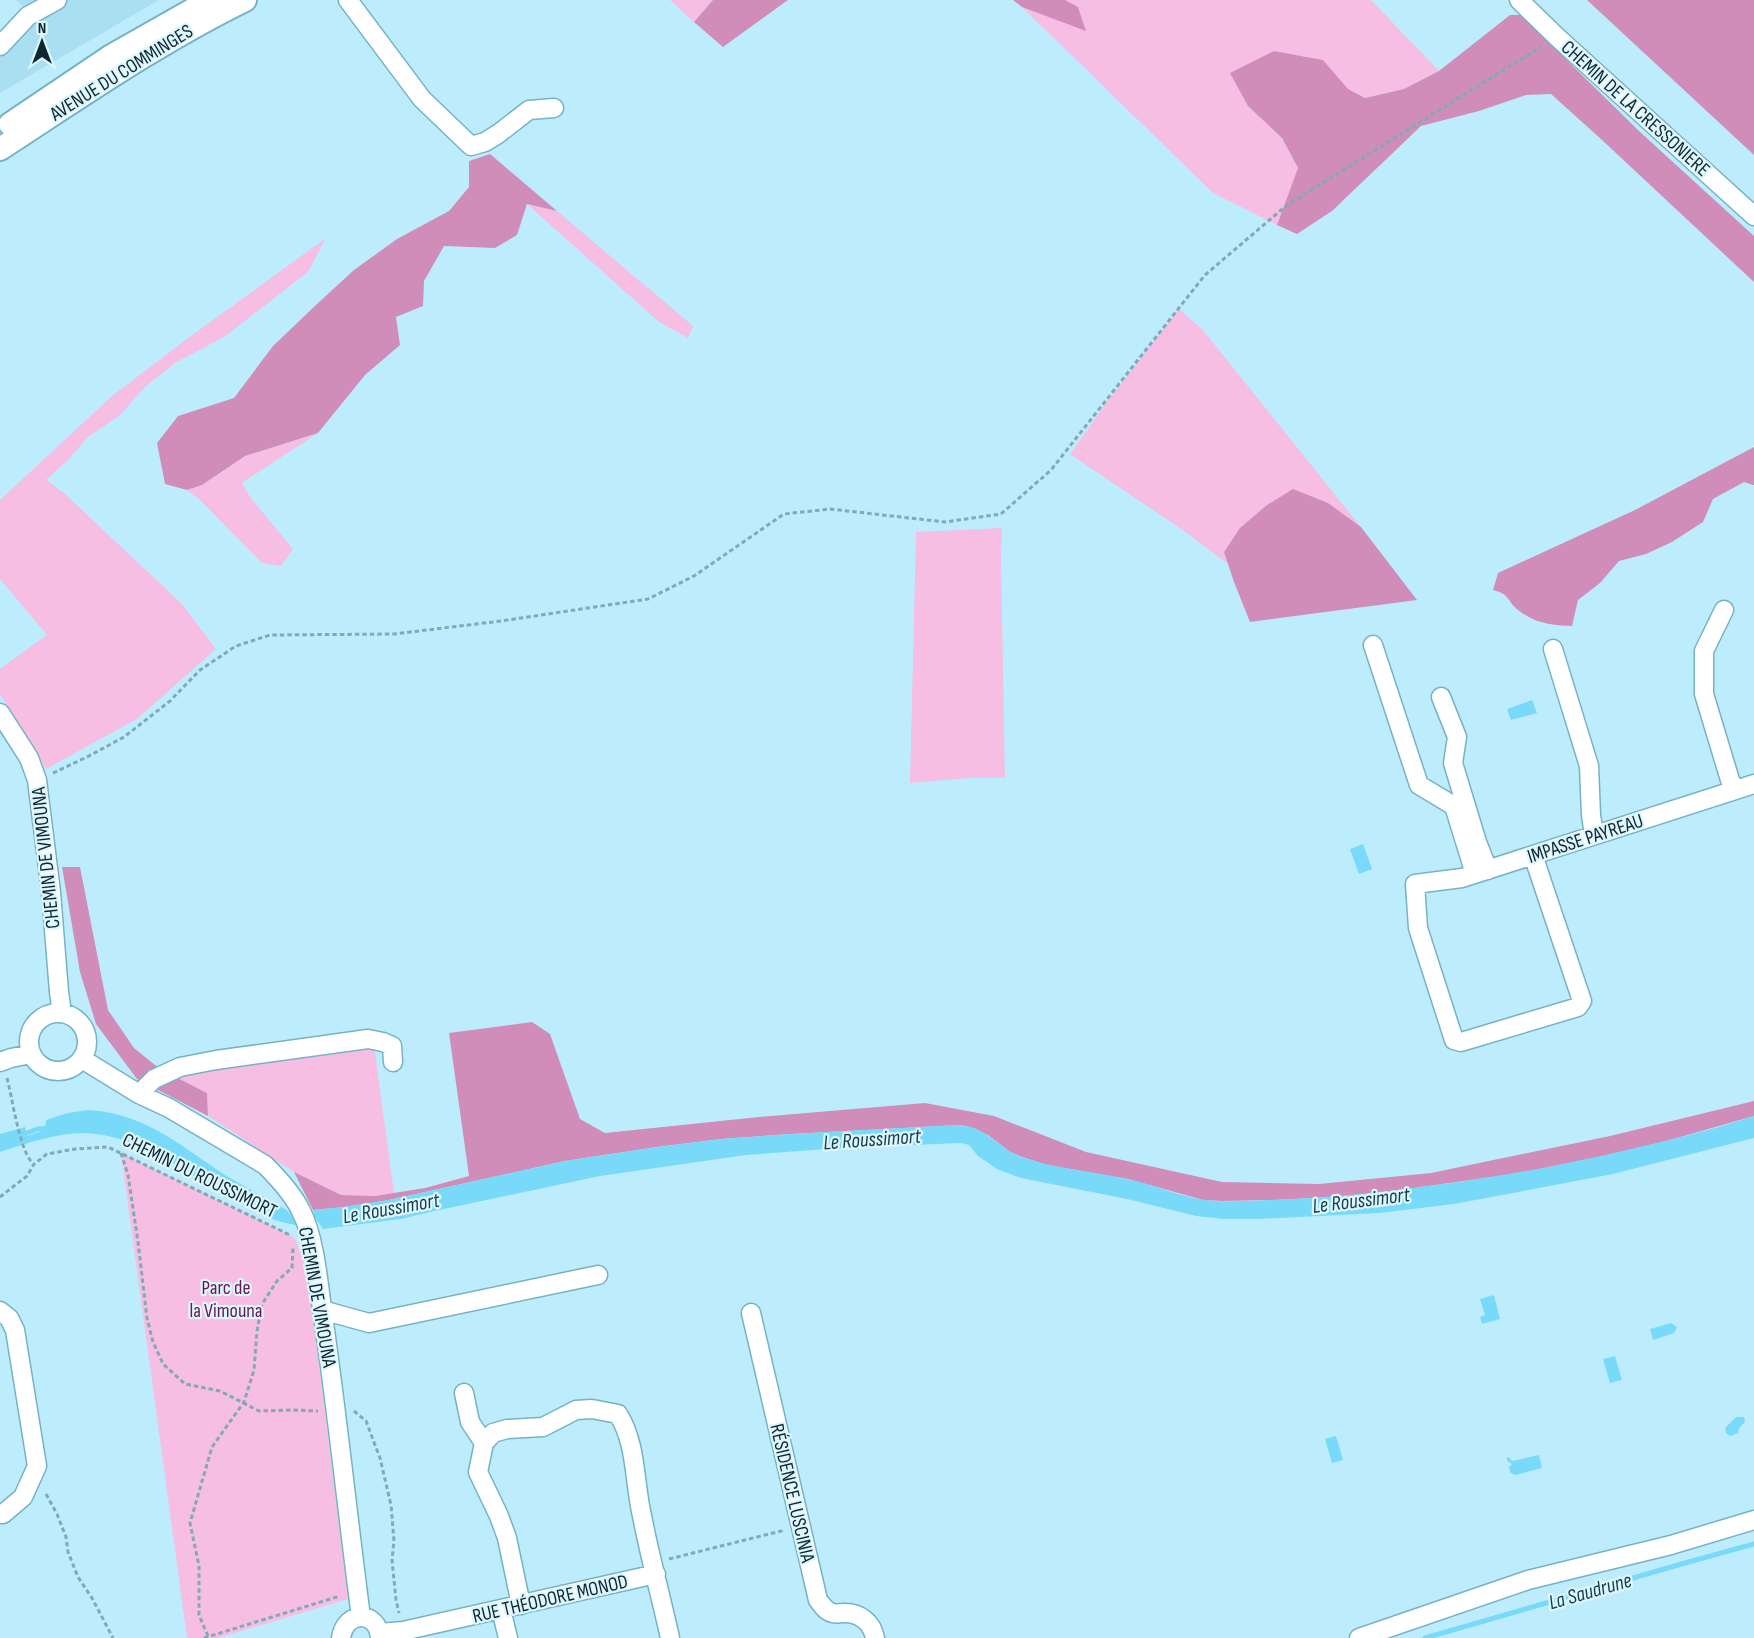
<svg xmlns="http://www.w3.org/2000/svg" width="1754" height="1638" viewBox="0 0 1754 1638" font-family="'Sofia Sans Condensed',sans-serif">
<style>
.built{fill:#a9dff1}
.green{fill:#f6bee2}
.forest{fill:#d18dba}
.water{fill:#78daf8}
.lines{fill:none;stroke-linecap:round;stroke-linejoin:round}
.stream{stroke:#78daf8;stroke-width:5}
.minor-casing{stroke:#76b2c6;stroke-width:21}
.major-casing{stroke:#76b2c6;stroke-width:26}
.path{stroke:#81a9b6;stroke-width:3;stroke-dasharray:4.5 3;stroke-linecap:butt}
.minor{stroke:#fff;stroke-width:18}
.major{stroke:#fff;stroke-width:22}
.labels{text-anchor:middle;stroke-width:4.5;stroke-linejoin:round;paint-order:stroke}
.street-label{font-size:20px;fill:#0e272f;stroke:#def6fe}
.park-label{font-size:20px;fill:#671753;stroke:#def6fe}
.water-label{font-size:21px;font-style:italic;fill:#123f4c;stroke:#def6fe}
</style>
<rect width="100%" height="100%" fill="#bdedfd"/>
<!-- built -->
<path class="built" d="M 16,0 L 159,0 L 0,93 L 0,33 L 23,6 Z"/>
<!-- green -->
<path class="green" d="M 670,0 L 713,0 L 694,22 Z
M 1065,0 L 1371,0 L 1439,71 L 1404,89 L 1365,98 L 1348,89 L 1323,60 L 1274,51 L 1248,106 L 1282,138 L 1298,169 L 1277,225 L 1213,193 L 1022,7 L 1085,30 L 1078,7 Z
M 527,204 L 557,211 L 693,326 L 688,338 L 659,322 Z
M 326,238 L 308,272 L 224,337 L 175,363 L 145,387 L 120,415 L 88,437 L 69,459 L 46,480 L 65,494 L 182,604 L 216,649 L 137,719 L 46,769 L 0,694 L 0,669 L 47,635 L 0,579 L 0,500 L 112,396 L 187,339 Z
M 1179,309 L 1202,329 L 1361,527 L 1328,503 L 1224,552 L 1228,564 L 1187,533 L 1070,454 L 1106,403 Z
M 318,433 L 242,483 L 250,497 L 293,549 L 281,566 L 262,563 L 200,500 L 187,490 L 202,485 L 245,456 Z
M 1002,528 L 1001,557 L 1005,778 L 969,778 L 910,783 L 916,532 Z
M 374,1045 L 394,1193 L 375,1196 L 341,1195 L 294,1172 L 208,1116 L 207,1093 L 172,1076 Z
M 121,1153 L 294,1237 L 307,1268 L 348,1599 L 218,1638 L 187,1638 Z"/>
<!-- forest -->
<path class="forest" d="M 713,0 L 788,0 L 723,47 L 694,22 Z
M 1013,0 L 1065,0 L 1078,7 L 1086,31 L 1022,7 Z
M 1587,0 L 1754,0 L 1754,155 Z
M 1510,15 L 1521,15 L 1639,131 L 1754,236 L 1754,282 L 1602,140 L 1551,94 L 1526,95 L 1479,111 L 1421,126 L 1332,211 L 1297,234 L 1277,225 L 1298,168 L 1282,138 L 1248,106 L 1230,73 L 1274,51 L 1323,60 L 1348,89 L 1365,98 L 1404,89 L 1439,71 Z
M 490,154 L 557,211 L 527,204 L 517,235 L 495,248 L 444,246 L 424,281 L 423,306 L 396,317 L 400,345 L 365,375 L 318,433 L 245,456 L 202,485 L 187,490 L 165,484 L 157,443 L 178,416 L 234,398 L 273,346 L 317,304 L 354,270 L 397,239 L 449,211 L 469,187 L 469,161 Z
M 1754,447 L 1754,485 L 1753,485 L 1744,482 L 1713,499 L 1703,522 L 1672,542 L 1646,554 L 1619,561 L 1600,583 L 1578,600 L 1572,626 C 1551,625 1536,624 1518,610 C 1507,601 1510,594 1493,590 L 1498,573 L 1635,510 Z
M 1293,489 L 1328,503 L 1361,527 L 1417,600 L 1250,622 L 1234,582 L 1224,552 L 1240,528 L 1267,505 Z
M 62,867 L 80,867 L 108,1010 L 134,1048 L 160,1069 L 207,1093 L 208,1116 L 137,1079 L 96,1024 L 80,972 Z
M 532,1022 L 550,1034 L 580,1119 L 605,1133 L 759,1117 L 925,1103 L 994,1116 L 1086,1152 L 1222,1182 L 1319,1184 L 1431,1173 L 1610,1136 L 1754,1101 L 1754,1116 L 1663,1142 L 1603,1156 L 1520,1173 L 1386,1192 L 1332,1197 L 1274,1200 L 1222,1201 L 1203,1200 L 1128,1179 L 1047,1165 L 1022,1157 L 1010,1152 L 988,1135 L 961,1125 L 790,1134 L 721,1139 L 657,1147 L 565,1161 L 389,1200 L 344,1207 L 313,1210 L 294,1172 L 341,1195 L 375,1196 L 425,1188 L 469,1176 L 449,1033 Z"/>
<!-- water -->
<path class="water" d="M 1532,700 L 1537,713 L 1511,720 L 1507,709 Z
M 1363,844 L 1372,869 L 1359,874 L 1350,849 Z
M 88,1110 C 142,1113 176,1142 219,1171 C 241,1185 264,1197 287,1210 L 294,1219 L 296,1225 C 272,1222 254,1210 233,1199 C 187,1175 139,1134 84,1133 C 56,1133 27,1143 0,1152 L 0,1134 L 25,1127 L 27,1136 L 45,1130 L 46,1120 L 68,1113 Z
M 1754,1116 L 1754,1138 L 1613,1174 L 1454,1204 L 1379,1213 L 1259,1219 L 1224,1219 L 1196,1216 L 1127,1199 L 1021,1178 L 997,1169 L 978,1156 L 969,1145 L 961,1143 L 841,1148 L 746,1155 L 600,1176 L 439,1210 L 401,1219 L 323,1229 L 315,1218 L 313,1210 L 344,1207 L 389,1200 L 565,1161 L 657,1147 L 721,1139 L 790,1134 L 956,1125 C 988,1125 995,1148 1024,1158 C 1057,1169 1092,1171 1126,1179 C 1152,1184 1178,1196 1205,1200 C 1218,1202 1232,1201 1245,1201 C 1280,1200 1315,1198 1350,1195 C 1443,1186 1535,1172 1627,1150 C 1670,1140 1712,1130 1754,1116 Z
M 1494,1295 L 1500,1319 L 1482,1324 L 1480,1317 L 1485,1315 L 1480,1299 Z
M 1671,1323 L 1677,1327 L 1674,1333 L 1653,1340 L 1650,1329 Z
M 1615,1356 L 1622,1380 L 1610,1383 L 1603,1359 Z
M 1736,1417 L 1744,1417 L 1745,1422 L 1739,1428 L 1738,1433 L 1730,1436 L 1726,1433 L 1725,1428 Z
M 1336,1436 L 1343,1460 L 1332,1463 L 1325,1439 Z
M 1539,1455 L 1542,1468 L 1515,1475 L 1510,1472 L 1509,1467 L 1512,1464 L 1507,1461 L 1507,1457 L 1510,1458 L 1512,1461 Z"/>
<g class="lines">
<!-- stream -->
<path class="stream" d="M 21,1135 L 38,1129 L 50,1128
M 1425,1638 L 1685,1563 L 1754,1544"/>
<defs>
<path id="minor" d="M 348,0 L 422,99 L 471,146 L 485,142 L 498,134 L 529,110 L 554,108
M 1519,0 L 1557,37 L 1754,216
M 0,46 L 28,16 L 57,0
M 1724,610 L 1704,651 L 1704,694 L 1730,780 L 1735,790
M 1373,645 L 1419,785 L 1454,806 L 1475,874
M 1553,649 L 1589,766 L 1591,815 L 1594,835
M 1441,697 L 1457,737 L 1453,763 L 1477,842 L 1488,870
M 0,713 L 29,758 L 37,780 L 51,892 L 59,992 L 62,1013
M 1533,855 L 1582,1001 L 1578,1007 L 1461,1042 L 1454,1040 L 1418,928 L 1415,884 L 1462,878 L 1754,784
M29 1042a29 29 0 1 1 58 0a29 29 0 1 1-58 0Z
M 82,1059 L 139,1094 L 169,1108 L 265,1165 C 278,1178 293,1194 301,1211 C 316,1240 319,1291 324,1323 C 338,1420 348,1519 361,1617
M 0,1062 L 11,1058 L 31,1054
M 139,1094 L 154,1079 L 180,1067 L 216,1060 L 368,1039 L 383,1042 L 392,1046 L 393,1062
M 322,1310 L 369,1323 L 598,1275
M 0,1311 L 9,1318 L 15,1330 L 37,1466 L 23,1497 L 3,1514 L 0,1514
M 751,1313 L 818,1600 C 822,1605 826,1612 833,1613 C 836,1614 840,1613 843,1613 C 859,1612 872,1622 875,1638
M 464,1393 L 470,1422 L 484,1443
M 521,1605 L 507,1538 L 499,1516 L 478,1472 L 484,1443 L 493,1433 L 507,1429 L 543,1427 L 576,1410 L 592,1409 L 618,1414 C 637,1444 634,1482 642,1516 C 650,1557 661,1597 670,1638
M 501,1609 L 508,1638
M 380,1633 L 403,1631 L 656,1574
M 341,1638 C 345,1610 378,1610 380,1638
M 1359,1638 L 1528,1580 L 1671,1545 L 1754,1520"/>
<path id="major" d="M 10,124 L 111,56 L 210,0
M 0,149 C 80,97 159,42 245,0"/>
</defs>
<!-- minor casing -->
<use href="#minor" class="minor-casing"/>
<!-- major casing -->
<use href="#major" class="major-casing"/>
<!-- path -->
<path class="path" d="M 53,773 L 87,757 L 124,737 L 170,701 L 200,670 L 236,646 L 270,635 L 394,634 L 501,621 L 648,599 L 694,576 L 784,514 L 830,509 L 945,522 L 1001,514 L 1051,470 L 1205,275 L 1287,205 L 1541,47
M 7,1078 C 12,1096 20,1155 34,1164
M 121,1153 L 128,1175 L 138,1242 L 147,1318 L 153,1342 L 163,1364 L 185,1384 L 220,1391 L 259,1411 L 292,1410 L 318,1411
M 0,1197 L 27,1176 L 34,1164 L 47,1154 L 75,1149 L 108,1147 L 290,1235
M 354,1411 L 366,1421 L 380,1458 L 391,1505 L 394,1541 L 392,1560 L 396,1600 L 399,1613
M 46,1494 L 57,1514 L 66,1537 L 68,1552 L 78,1577 L 92,1598 L 113,1638
M 669,1559 L 785,1530
M 208,1636 L 199,1615 L 199,1566 L 190,1523 L 212,1447 L 244,1402 L 254,1370 L 257,1331 L 262,1304 L 277,1281 L 292,1268 L 293,1248
M 204,1638 L 340,1596"/>
<!-- minor -->
<use href="#minor" class="minor"/>
<!-- major -->
<use href="#major" class="major"/>
</g>
<g class="labels">
<!-- street labels -->
<g class="street-label">
<text transform="translate(121 72) rotate(-32)" y="7">AVENUE DU COMMINGES</text>
<text transform="translate(1636 108) rotate(42)" y="7">CHEMIN DE LA CRESSONIERE</text>
<text transform="translate(1585 838) rotate(-18)" y="7">IMPASSE PAYREAU</text>
<text transform="translate(45 858) rotate(-96)" y="7">CHEMIN DE VIMOUNA</text>
<text transform="translate(200 1175) rotate(26)" y="7">CHEMIN DU ROUSSIMORT</text>
<text transform="translate(318 1297) rotate(80)" y="7">CHEMIN DE VIMOUNA</text>
<text transform="translate(793 1493) rotate(77)" y="7">RÉSIDENCE LUSCINIA</text>
<text transform="translate(550 1598) rotate(-13)" y="7">RUE THÉODORE MONOD</text>
</g>
<!-- park labels -->
<g class="park-label">
<text x="226" y="1294">Parc de<tspan x="226" dy="23">la Vimouna</tspan></text>
</g>
<!-- water labels -->
<g class="water-label">
<text transform="translate(872 1139) rotate(-4)" y="7">Le Roussimort</text>
<text transform="translate(1361 1200) rotate(-7)" y="7">Le Roussimort</text>
<text transform="translate(391 1208) rotate(-10)" y="7">Le Roussimort</text>
<text transform="translate(1590 1591) rotate(-16)" y="7">La Saudrune</text>
</g>
</g>
<!-- north arrow -->
<g transform="translate(42 42)" stroke="#def6fe" stroke-width="4.5" paint-order="stroke">
<path d="M0-4.5L10 22L0 15L-10 22Z" fill="#0e272f"/>
<text y="-9" font-size="16" font-weight="bold" text-anchor="middle" fill="#0e272f">N</text>
</g>
</svg>
